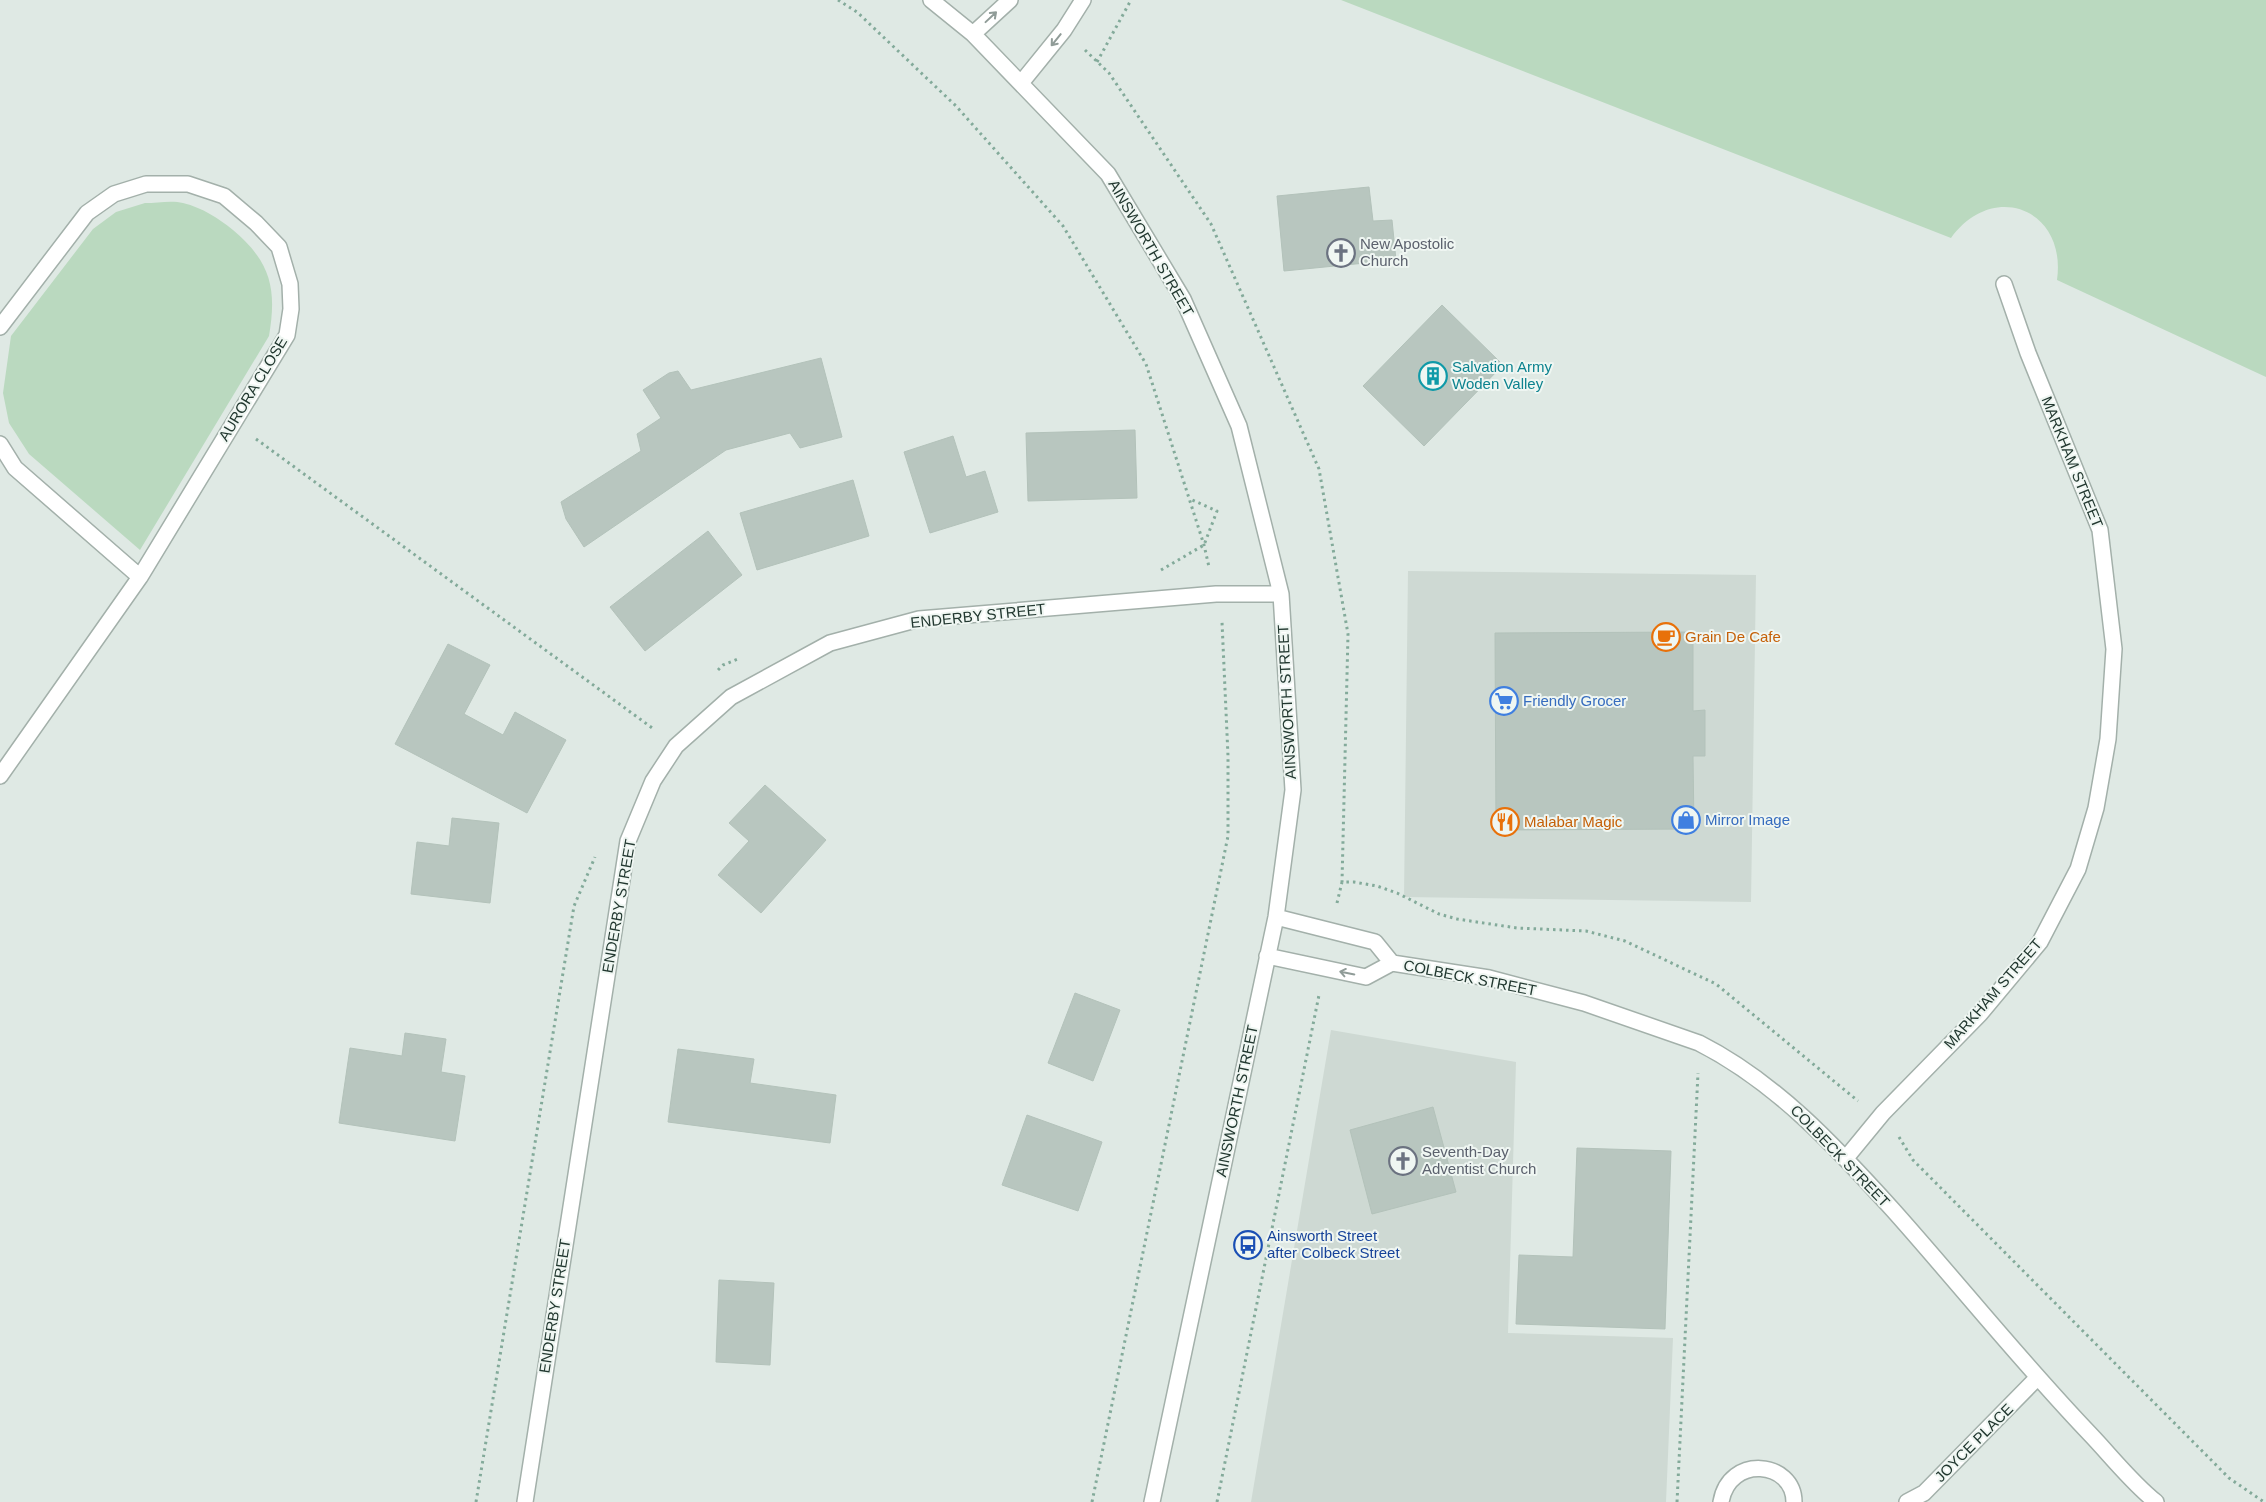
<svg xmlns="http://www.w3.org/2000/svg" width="2266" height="1502" viewBox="0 0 2266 1502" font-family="Arial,sans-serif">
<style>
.built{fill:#ced9d3}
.green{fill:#bad9bf}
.building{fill:#b8c6bf;stroke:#b3c2ba}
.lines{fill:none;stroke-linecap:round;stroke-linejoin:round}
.minor-casing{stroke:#a3b0aa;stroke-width:18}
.path{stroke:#83aa9a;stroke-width:3;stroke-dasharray:2.5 4;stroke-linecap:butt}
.minor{stroke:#fff;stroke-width:15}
.oneway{stroke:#909c98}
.labels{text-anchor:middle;stroke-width:4;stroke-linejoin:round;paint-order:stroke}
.worship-label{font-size:15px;fill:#5b616d;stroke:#eff6f2;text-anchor:start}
.street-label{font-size:15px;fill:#223830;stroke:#eff6f2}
.culture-label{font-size:15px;fill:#0d838f;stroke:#eff6f2;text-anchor:start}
.food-label{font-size:15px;fill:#c56008;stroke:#eff6f2;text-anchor:start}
.shop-label{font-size:15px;fill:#366cbe;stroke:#eff6f2;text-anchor:start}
.transit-label{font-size:15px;fill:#164399;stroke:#eff6f2;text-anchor:start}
</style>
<rect width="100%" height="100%" fill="#dfe9e4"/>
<!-- built -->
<path class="built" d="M 1408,571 L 1756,575 L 1751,902 L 1404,897 Z
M 1331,1030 L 1516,1062 L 1508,1333 L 1673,1338 L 1666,1502 L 1251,1502 Z"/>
<!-- green -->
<path class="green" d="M 1341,0 L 2266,0 L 2266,377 L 2057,280 C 2067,209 1993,180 1951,238 Z
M 145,203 C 157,203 172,200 183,203 C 203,208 218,218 233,230 C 271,262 277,289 269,336 L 140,550 L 29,454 L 9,423 L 3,393 L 11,336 L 93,229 L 116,212 Z"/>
<!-- building -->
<path class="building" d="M 1369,187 L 1373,221 L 1392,220 L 1396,260 L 1284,271 L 1277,196 Z
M 1442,305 L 1503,365 L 1424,446 L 1363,386 Z
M 821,358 L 842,437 L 800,448 L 790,433 L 726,450 L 584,547 L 566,519 L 561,502 L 641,451 L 637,434 L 661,418 L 643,390 L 669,373 L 678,371 L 691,390 Z
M 1135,430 L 1137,498 L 1028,501 L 1026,433 Z
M 953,436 L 966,477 L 985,471 L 998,512 L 930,533 L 904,452 Z
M 853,480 L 869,536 L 757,570 L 740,513 Z
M 708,531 L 742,575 L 645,651 L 610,607 Z
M 1693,632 L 1693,711 L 1705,710 L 1705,756 L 1693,756 L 1694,829 L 1496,830 L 1495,633 Z
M 448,644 L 490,665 L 464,714 L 503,735 L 515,712 L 566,740 L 527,813 L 395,744 Z
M 765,785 L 826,840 L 761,913 L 718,875 L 749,841 L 729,823 Z
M 452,818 L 499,823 L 490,903 L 411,894 L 417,842 L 449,846 Z
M 1075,993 L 1120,1010 L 1093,1081 L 1048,1063 Z
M 405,1033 L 446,1039 L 441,1072 L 465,1076 L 455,1141 L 339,1123 L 350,1048 L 402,1056 Z
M 678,1049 L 754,1059 L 750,1083 L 836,1095 L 830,1143 L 668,1122 Z
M 1433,1107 L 1456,1192 L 1372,1214 L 1350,1130 Z
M 1027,1115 L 1102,1142 L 1078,1211 L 1002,1185 Z
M 1577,1148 L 1671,1151 L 1665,1329 L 1516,1324 L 1519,1255 L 1573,1257 Z
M 719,1280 L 774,1283 L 770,1365 L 716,1362 Z"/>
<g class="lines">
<defs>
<path id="minor" d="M 931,0 L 973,34 L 1108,174 L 1183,299 L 1239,426 L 1281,594 L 1293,790 L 1276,917 L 1152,1502
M 973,34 L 1010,0
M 1021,83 L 1064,30 L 1083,0
M 0,327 L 87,213 L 114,194 L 146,184 L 188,184 L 224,196 L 256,223 L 279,247 L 290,284 L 291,309 L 287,335 L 140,577 L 0,776
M 0,444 L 15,468 L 140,577
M 1276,917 L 1375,942 L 1392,963
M 1267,956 L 1366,977 L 1392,963 L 1489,978 L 1584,1003 L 1699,1043 C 1776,1082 1836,1147 1893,1210 C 1959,1284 2021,1362 2090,1434 C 2111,1456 2132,1483 2156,1502
M 1846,1158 L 1883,1113 L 1980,1014 L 2040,942 L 2078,869 L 2096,808 L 2108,739 L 2114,649 L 2100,530 L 2028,353 L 2004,284
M 525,1502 L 628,841 L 653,781 L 676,746 L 731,697 L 830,643 L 919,619 L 1216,594 L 1281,594
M 1721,1502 C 1729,1454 1794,1461 1794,1502
M 1907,1502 L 1924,1493 L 2037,1378"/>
</defs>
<!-- minor casing -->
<use href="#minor" class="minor-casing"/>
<!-- path -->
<path class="path" d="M 838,0 L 857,12 L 956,106 L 1063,226 L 1146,364 L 1204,545 L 1209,567
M 1085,50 L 1109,73 L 1211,224 L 1319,469 L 1348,634 L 1342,882
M 1097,62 L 1131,0
M 256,439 L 655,730
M 1161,570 L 1204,545 L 1217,511 L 1190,499
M 718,670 L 723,665 L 738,659
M 1337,903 L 1342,882 L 1354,882 L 1377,886 L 1397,893 L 1439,914 L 1457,919 L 1517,928 L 1586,931 L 1625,941 L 1716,984 L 1858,1101
M 1899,1137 L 1913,1160 L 2229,1478 L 2264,1502
M 476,1502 L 574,906 L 595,857
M 1092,1502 L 1228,836 L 1228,756 L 1222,622
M 1217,1502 L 1319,995
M 1677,1502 L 1698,1073"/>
<!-- minor -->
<use href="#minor" class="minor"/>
</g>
<!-- one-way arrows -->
<defs><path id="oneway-shaft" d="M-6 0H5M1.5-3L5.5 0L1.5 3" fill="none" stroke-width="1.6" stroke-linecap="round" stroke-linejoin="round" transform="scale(1.25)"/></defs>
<g class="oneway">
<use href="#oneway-shaft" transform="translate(991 17) rotate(-43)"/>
<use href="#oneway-shaft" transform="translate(1056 40) rotate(129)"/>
<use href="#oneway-shaft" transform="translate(1347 973) rotate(-169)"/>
</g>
<!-- icons -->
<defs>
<symbol id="church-ring" viewBox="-11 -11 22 22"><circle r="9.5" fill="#eff6f2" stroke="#6b7280" stroke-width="1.5"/><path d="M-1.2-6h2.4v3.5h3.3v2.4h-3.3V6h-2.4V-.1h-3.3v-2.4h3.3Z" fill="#6b7280"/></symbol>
<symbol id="building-ring" viewBox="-11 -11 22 22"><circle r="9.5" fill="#eff6f2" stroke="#0f9aa8" stroke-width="1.5"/><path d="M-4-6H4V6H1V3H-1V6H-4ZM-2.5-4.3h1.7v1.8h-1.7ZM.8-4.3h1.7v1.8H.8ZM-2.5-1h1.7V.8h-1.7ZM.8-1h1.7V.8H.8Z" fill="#0f9aa8"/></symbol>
<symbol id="cafe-ring" viewBox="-11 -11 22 22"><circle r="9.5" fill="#eff6f2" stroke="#e8710a" stroke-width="1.5"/><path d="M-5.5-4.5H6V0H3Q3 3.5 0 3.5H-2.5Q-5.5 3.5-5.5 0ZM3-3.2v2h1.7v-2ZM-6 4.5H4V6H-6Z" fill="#e8710a"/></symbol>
<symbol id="supermarket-ring" viewBox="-11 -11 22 22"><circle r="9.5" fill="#eff6f2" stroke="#3f7fe0" stroke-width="1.5"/><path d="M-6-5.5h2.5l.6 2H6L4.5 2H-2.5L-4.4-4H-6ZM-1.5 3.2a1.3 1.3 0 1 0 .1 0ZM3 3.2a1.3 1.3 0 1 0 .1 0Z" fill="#3f7fe0"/></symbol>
<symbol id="shop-ring" viewBox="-11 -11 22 22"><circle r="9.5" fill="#eff6f2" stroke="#3f7fe0" stroke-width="1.5"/><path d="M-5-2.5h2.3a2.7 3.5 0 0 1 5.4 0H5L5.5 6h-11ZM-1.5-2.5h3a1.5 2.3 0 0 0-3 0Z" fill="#3f7fe0"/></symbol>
<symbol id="restaurant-ring" viewBox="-11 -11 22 22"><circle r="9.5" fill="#eff6f2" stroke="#e8710a" stroke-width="1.5"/><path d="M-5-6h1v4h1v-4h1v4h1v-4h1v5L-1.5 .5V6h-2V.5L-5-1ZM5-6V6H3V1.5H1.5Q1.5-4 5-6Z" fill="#e8710a"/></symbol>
<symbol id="bus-ring" viewBox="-11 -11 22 22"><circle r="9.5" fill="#eff6f2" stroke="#1a4fb4" stroke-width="1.5"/><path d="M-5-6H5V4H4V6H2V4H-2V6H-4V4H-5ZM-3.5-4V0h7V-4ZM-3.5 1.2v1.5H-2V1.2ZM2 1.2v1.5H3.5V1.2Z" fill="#1a4fb4"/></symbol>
</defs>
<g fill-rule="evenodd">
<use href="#church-ring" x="1325" y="237" width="32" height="32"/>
<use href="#building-ring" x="1417" y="360" width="32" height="32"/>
<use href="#cafe-ring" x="1650" y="621" width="32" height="32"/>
<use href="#supermarket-ring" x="1488" y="685" width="32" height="32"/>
<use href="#shop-ring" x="1670" y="804" width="32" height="32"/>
<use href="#restaurant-ring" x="1489" y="806" width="32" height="32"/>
<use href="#church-ring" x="1387" y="1145" width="32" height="32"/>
<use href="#bus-ring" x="1232" y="1229" width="32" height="32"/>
</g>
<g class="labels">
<!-- worship labels -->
<g class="worship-label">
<text x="1360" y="249">New Apostolic<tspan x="1360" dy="17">Church</tspan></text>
<text x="1422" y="1157">Seventh-Day<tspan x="1422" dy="17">Adventist Church</tspan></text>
</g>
<!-- street labels -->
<g class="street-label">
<text transform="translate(1151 248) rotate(60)" y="5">AINSWORTH STREET</text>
<text transform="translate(253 389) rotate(-59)" y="5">AURORA CLOSE</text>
<text transform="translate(2072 462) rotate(68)" y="5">MARKHAM STREET</text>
<text transform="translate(978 616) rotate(-6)" y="5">ENDERBY STREET</text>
<text transform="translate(1287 702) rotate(-93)" y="5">AINSWORTH STREET</text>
<text transform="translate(619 906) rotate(-80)" y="5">ENDERBY STREET</text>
<text transform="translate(1470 978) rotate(11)" y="5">COLBECK STREET</text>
<text transform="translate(1993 994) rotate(-49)" y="5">MARKHAM STREET</text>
<text transform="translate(1237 1101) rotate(-78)" y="5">AINSWORTH STREET</text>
<text transform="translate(1840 1156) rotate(46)" y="5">COLBECK STREET</text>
<text transform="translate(555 1306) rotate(-81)" y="5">ENDERBY STREET</text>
<text transform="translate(1974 1443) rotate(-45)" y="5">JOYCE PLACE</text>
</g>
<!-- culture labels -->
<g class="culture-label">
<text x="1452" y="372">Salvation Army<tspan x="1452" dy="17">Woden Valley</tspan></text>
</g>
<!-- food labels -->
<g class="food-label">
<text x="1685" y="642">Grain De Cafe</text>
<text x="1524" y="827">Malabar Magic</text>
</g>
<!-- shop labels -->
<g class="shop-label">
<text x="1523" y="706">Friendly Grocer</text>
<text x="1705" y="825">Mirror Image</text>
</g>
<!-- transit labels -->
<g class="transit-label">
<text x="1267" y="1241">Ainsworth Street<tspan x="1267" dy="17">after Colbeck Street</tspan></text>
</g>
</g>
</svg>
